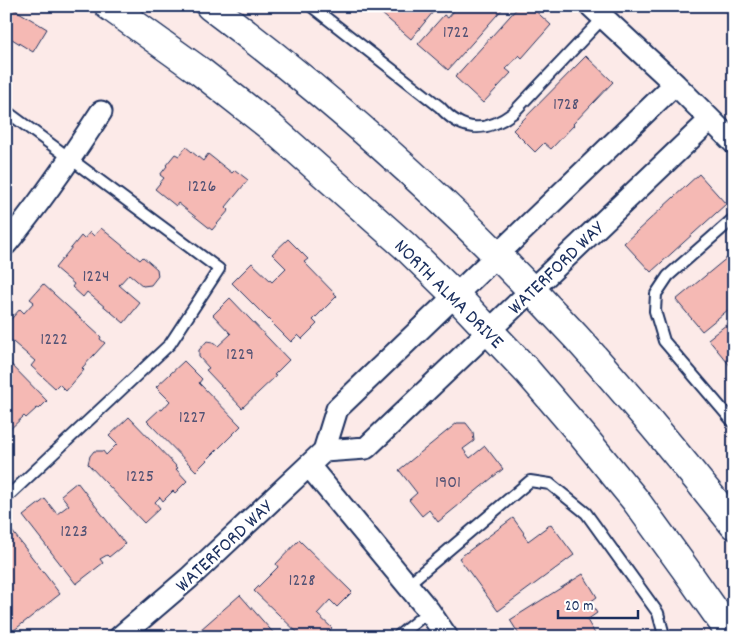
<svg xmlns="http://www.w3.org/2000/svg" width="740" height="643" viewBox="0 0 740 643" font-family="Dekko,sans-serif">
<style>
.building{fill:#f5b9b4;stroke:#1b2f5e}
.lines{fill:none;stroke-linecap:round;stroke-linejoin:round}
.service-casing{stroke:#1b2f5e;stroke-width:14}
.minor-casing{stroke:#1b2f5e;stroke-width:25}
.secondary-casing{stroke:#1b2f5e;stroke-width:31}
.service{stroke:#fff;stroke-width:10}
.minor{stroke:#fff;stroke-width:21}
.secondary{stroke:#fff;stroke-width:28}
.labels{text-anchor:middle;stroke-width:4.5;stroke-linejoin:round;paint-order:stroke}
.number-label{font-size:18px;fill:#525274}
.street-label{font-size:20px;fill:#1b2f5e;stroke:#fff}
</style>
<rect width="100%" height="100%" fill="#fceae8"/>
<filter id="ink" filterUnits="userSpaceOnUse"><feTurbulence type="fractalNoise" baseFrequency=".02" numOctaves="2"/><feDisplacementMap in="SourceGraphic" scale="10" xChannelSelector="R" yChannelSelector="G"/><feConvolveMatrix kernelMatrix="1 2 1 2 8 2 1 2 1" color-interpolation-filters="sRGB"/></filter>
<g filter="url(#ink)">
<!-- building -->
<path class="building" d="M 6,6 L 9,6 L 47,29 L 33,52 L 12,39 L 6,47 Z
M 387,6 L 438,6 L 411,39 L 381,13 Z
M 458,6 L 505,6 L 448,70 L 418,44 L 444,15 L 448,18 Z
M 519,6 L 530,6 L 551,25 L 522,58 L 519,55 L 506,69 L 511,73 L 483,103 L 455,77 Z
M 586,56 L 613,82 L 573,124 L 574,125 L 551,149 L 544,143 L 535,152 L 513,130 Z
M 186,147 L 203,161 L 208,154 L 232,173 L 235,170 L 248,180 L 226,207 L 229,210 L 212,230 L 178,203 L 176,206 L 155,189 L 164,178 L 160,175 L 167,166 L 166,165 L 175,154 L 179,156 Z
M 699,174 L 726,204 L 651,272 L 624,243 Z
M 101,228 L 140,260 L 143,257 L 157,269 L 158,276 L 151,285 L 143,286 L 129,274 L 119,285 L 140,303 L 124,323 L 87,292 L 83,297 L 72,287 L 74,284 L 55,268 L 81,236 L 84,239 L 90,232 L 94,236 Z
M 288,239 L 308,259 L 304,262 L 337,296 L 313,320 L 317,324 L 302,339 L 298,335 L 291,342 L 232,283 L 252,263 L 272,282 L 286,268 L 272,254 Z
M 734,252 L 734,305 L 702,331 L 676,300 Z
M 43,284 L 101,337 L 100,339 L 105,343 L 82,368 L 84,370 L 66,391 L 59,384 L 55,388 L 31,366 L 35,361 L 6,336 L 6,330 L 8,328 L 6,325 L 20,309 L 24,313 L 34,302 L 30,299 Z
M 230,298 L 289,360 L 274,375 L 276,376 L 242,408 L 206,370 L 209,368 L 199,357 L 199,350 L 207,341 L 213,342 L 218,346 L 231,334 L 213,315 Z
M 731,321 L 734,324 L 734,367 L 732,368 L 708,339 Z
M 6,359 L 47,401 L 39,409 L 37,408 L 26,418 L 24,416 L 6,433 Z
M 184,361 L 202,379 L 199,383 L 241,426 L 196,471 L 147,421 L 160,409 L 162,410 L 170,401 L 156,387 Z
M 129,417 L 178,468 L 176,469 L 187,481 L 175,493 L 173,491 L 163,501 L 160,497 L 155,502 L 160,508 L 144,523 L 88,464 L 90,456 L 94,451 L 103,451 L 106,455 L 117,444 L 109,436 Z
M 457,423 L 466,423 L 473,432 L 474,441 L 463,449 L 470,458 L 485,446 L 503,469 L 438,522 L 429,510 L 422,516 L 409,500 L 417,493 L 399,470 Z
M 77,482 L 125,544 L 109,557 L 107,555 L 100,559 L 103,563 L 76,584 L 23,516 L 45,499 L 57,514 L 69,505 L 61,495 Z
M 513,518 L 524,533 L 523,534 L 528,541 L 551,524 L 574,555 L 498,611 L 459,558 Z
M 9,527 L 60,594 L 13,631 L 6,623 L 6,529 Z
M 299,540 L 352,592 L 337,607 L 330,600 L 317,614 L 332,628 L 324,637 L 302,637 L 254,591 L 278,567 L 276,564 Z
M 583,574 L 597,597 L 590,602 L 597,613 L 587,620 L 597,637 L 523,637 L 522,635 L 520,636 L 510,620 Z
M 240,595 L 277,637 L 192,637 Z"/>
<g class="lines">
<defs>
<path id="service" d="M 311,6 L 440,107 C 463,133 486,133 513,113 L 603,18
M 6,111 L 219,269 L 170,344 L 6,498
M 734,218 L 668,276 L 656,294 L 655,311 L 664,341 L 734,423
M 407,585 L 530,481 L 550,484 L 586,513 L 658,613 L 664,635 L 663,637
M 397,637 L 429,611"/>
<path id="minor" d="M 591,6 L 675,84 L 734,143
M 6,244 C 41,202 71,158 101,112
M 324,451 L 366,448 L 710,120
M 309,466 L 429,611 L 447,637
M 120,637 L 189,578 L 324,451 L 337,409 L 675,84"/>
<path id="secondary" d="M 109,6 L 201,72 L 272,128 L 405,246 L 455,295 L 527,371 L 582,435 L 636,501 L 686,570 L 733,637
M 210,6 C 342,105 464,216 576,337 C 631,398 683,461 734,525"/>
</defs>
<!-- service casing -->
<use href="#service" class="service-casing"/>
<!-- minor casing -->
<use href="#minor" class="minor-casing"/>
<!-- secondary casing -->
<use href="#secondary" class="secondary-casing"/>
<!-- service -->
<use href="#service" class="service"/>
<!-- minor -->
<use href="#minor" class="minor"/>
<!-- secondary -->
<use href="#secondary" class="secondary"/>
</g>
</g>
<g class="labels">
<!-- number labels -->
<g class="number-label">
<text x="456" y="37">1722</text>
<text x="566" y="109">1728</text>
<text x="202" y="191">1226</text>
<text x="96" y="281">1224</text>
<text x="54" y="344">1222</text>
<text x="240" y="359">1229</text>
<text x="192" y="422">1227</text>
<text x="140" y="481">1225</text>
<text x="448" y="487">1901</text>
<text x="74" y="536">1223</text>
<text x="302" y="585">1228</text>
</g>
<!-- street labels -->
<g class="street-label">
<text transform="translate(555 267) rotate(-44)" y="7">WATERFORD WAY</text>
<text transform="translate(450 293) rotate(45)" y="7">NORTH ALMA DRIVE</text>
<text transform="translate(223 545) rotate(-43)" y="7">WATERFORD WAY</text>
</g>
</g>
<!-- margin -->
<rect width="740" height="643" fill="none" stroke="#fff" stroke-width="25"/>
<rect x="12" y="12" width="715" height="618" fill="none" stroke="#1b2f5e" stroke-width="2" filter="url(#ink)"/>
<!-- scale -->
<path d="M558 610v8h80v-8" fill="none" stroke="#1b2f5e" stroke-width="2.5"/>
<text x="565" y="610" font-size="15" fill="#1b2f5e" stroke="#ffffff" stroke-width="4" paint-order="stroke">20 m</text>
</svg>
